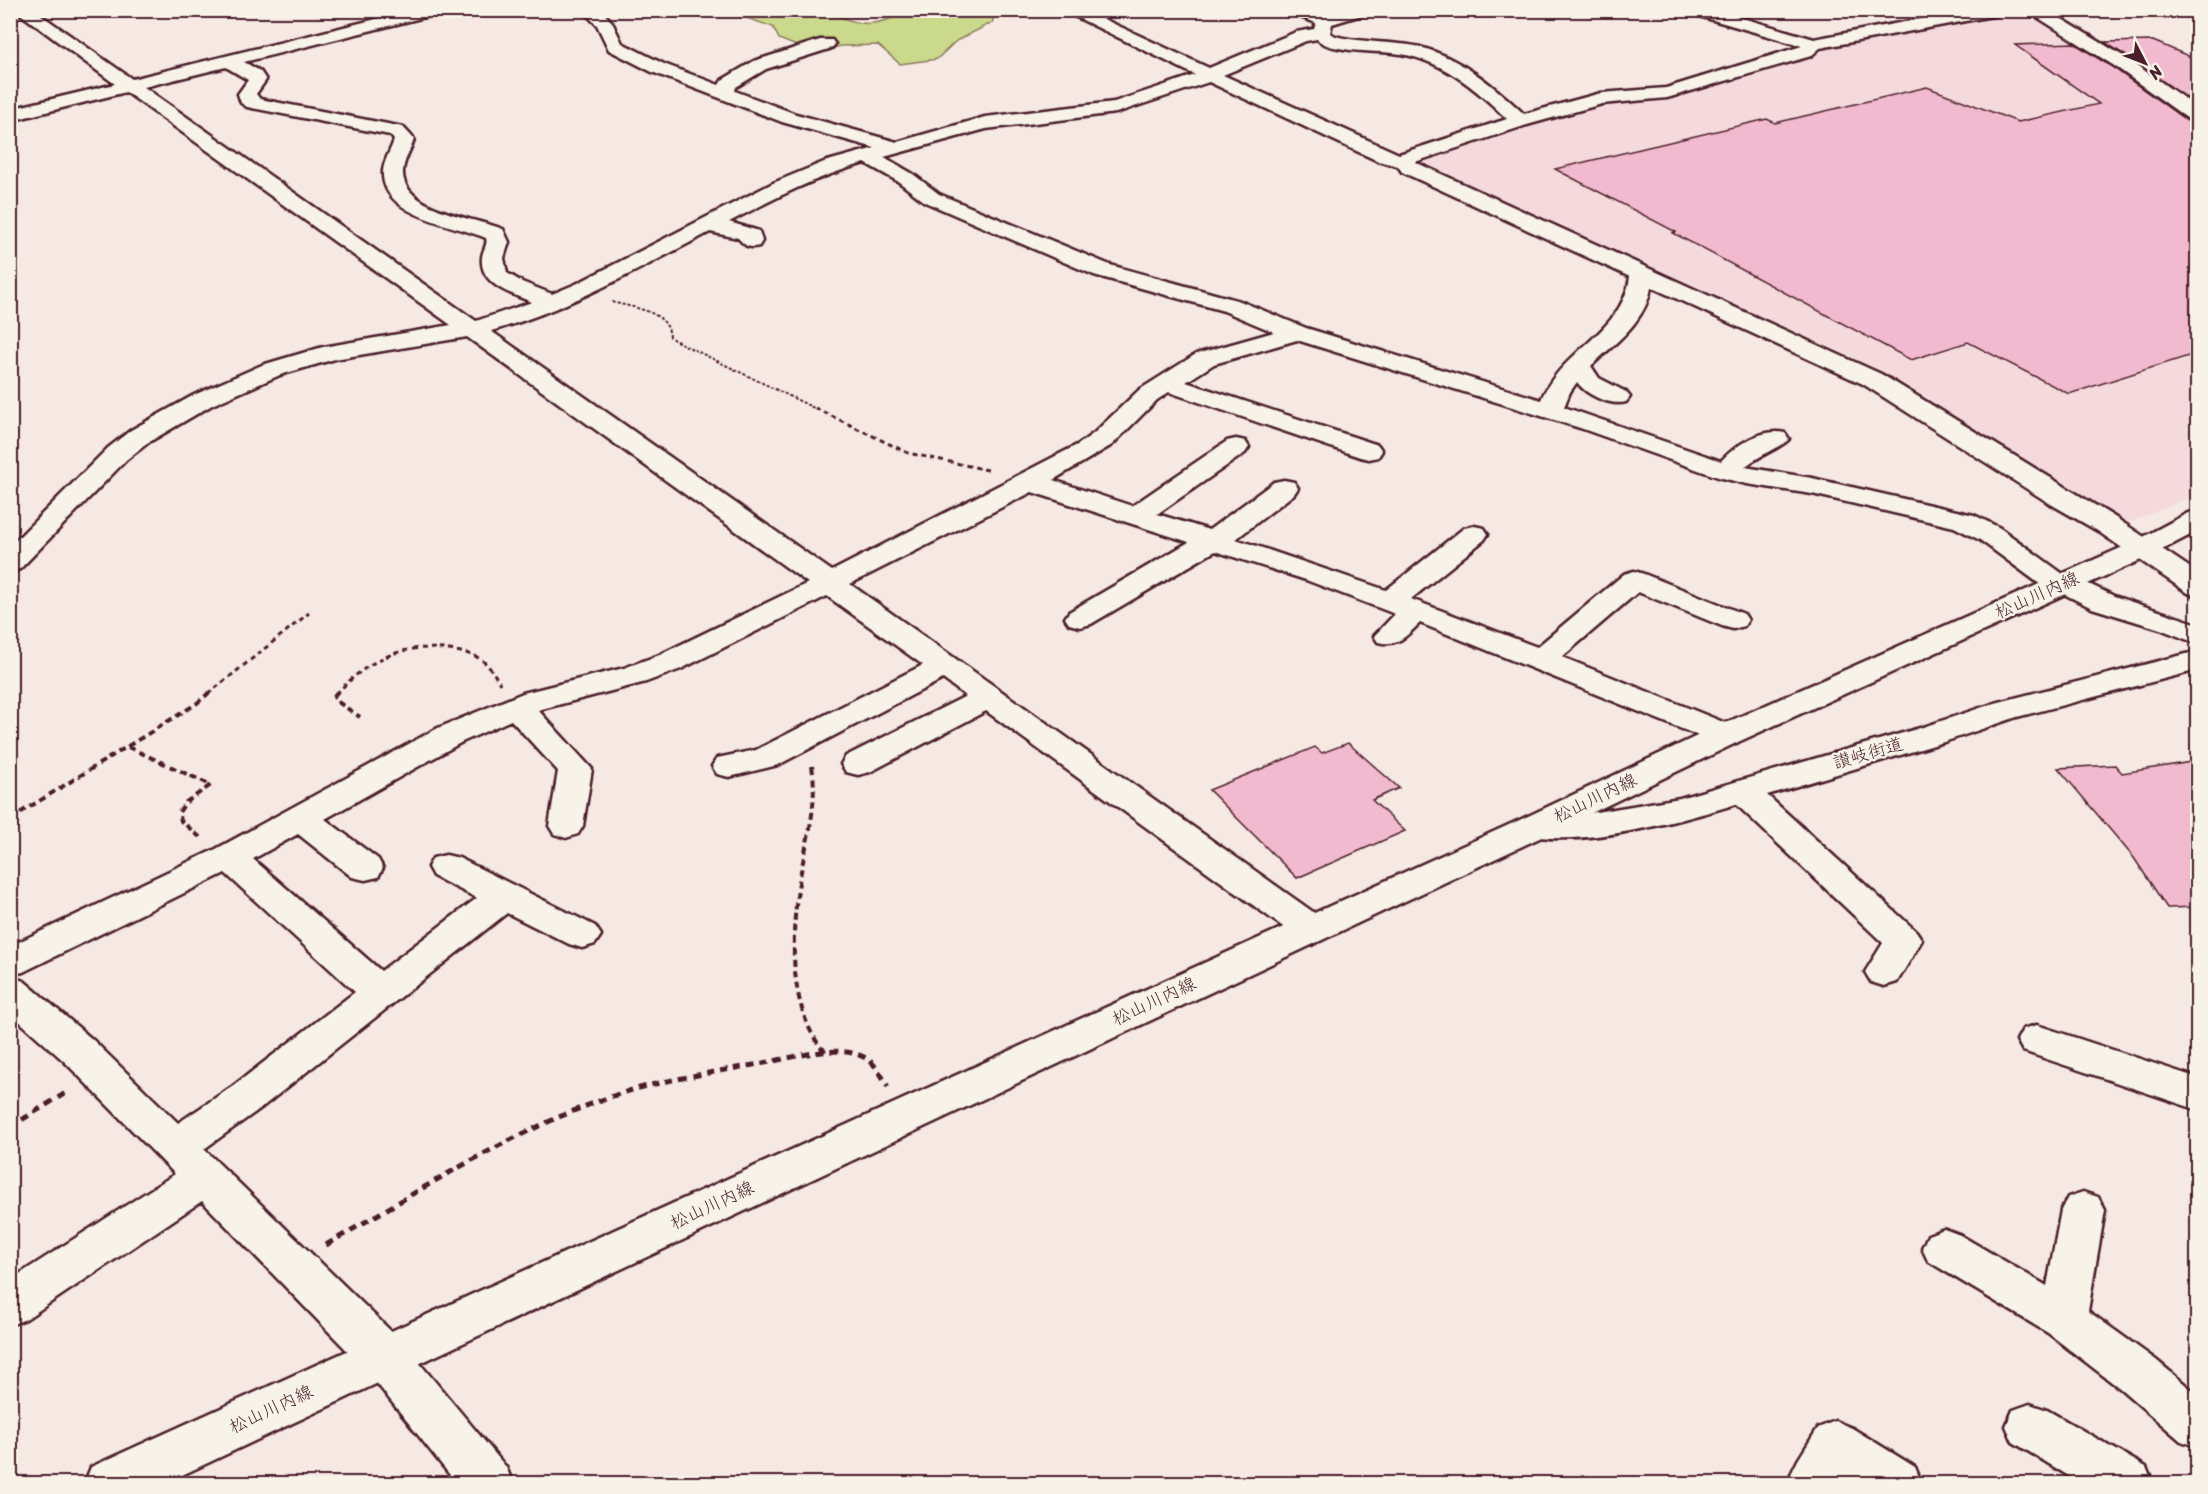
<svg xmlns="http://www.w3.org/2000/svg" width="2208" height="1494" viewBox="0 0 2208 1494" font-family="Sriracha,'Klee One',sans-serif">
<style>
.built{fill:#f5dadd}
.green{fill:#cbd98c;stroke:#8a7c5c;stroke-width:1.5}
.building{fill:#f2bace;stroke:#4a1f2b;stroke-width:1.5}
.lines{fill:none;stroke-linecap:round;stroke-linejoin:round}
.minor-casing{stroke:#4a1f2b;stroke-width:5}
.major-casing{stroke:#4a1f2b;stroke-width:5}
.path-far3{stroke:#4a1f2b;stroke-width:2;stroke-dasharray:3 2;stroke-linecap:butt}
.path-far2{stroke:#4a1f2b;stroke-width:3;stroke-dasharray:5 4;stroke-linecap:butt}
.path-far1{stroke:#4a1f2b;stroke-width:4;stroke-dasharray:7 4.5;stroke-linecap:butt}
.path{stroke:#4a1f2b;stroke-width:5;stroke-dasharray:8 6;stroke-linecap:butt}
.minor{fill:#f7f3e8;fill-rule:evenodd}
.major{fill:#f7f3e8;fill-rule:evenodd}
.labels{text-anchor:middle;stroke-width:4.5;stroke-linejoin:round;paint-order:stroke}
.street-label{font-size:18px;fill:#4a1f2b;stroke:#f7f3e8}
</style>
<rect width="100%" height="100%" fill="#f6e8e3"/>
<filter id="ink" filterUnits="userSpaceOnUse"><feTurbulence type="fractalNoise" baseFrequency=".0167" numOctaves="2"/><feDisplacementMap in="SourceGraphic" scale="12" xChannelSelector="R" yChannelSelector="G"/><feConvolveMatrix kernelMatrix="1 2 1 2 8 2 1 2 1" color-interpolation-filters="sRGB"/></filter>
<g filter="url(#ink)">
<!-- built -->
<path class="built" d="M 2013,11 L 2030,14 L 2121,72 L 2197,128 L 2197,494 L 2126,524 L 1906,385 L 1852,357 L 1421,164 L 1418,159 L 1527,122 L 1607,103 L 1677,96 L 1705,89 L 1815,55 L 1828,47 L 1898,33 L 1910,28 Z"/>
<!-- green -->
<path class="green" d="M 978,10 L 993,19 L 993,22 L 956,41 L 937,59 L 900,64 L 878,45 L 841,46 L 814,53 L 779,39 L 773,27 L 741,16 C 751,10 812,7 824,11 C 854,21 862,30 895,17 L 895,15 L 885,11 Z"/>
<!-- building -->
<path class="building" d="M 2153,41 L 2198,60 L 2198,105 L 2105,42 Z
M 2074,43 L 2115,69 L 2190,123 L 2198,125 L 2198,353 L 2069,394 L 1968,342 L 1911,360 L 1673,233 L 1676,232 L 1555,169 L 1767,119 L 1775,123 L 1927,87 L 2018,122 L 2099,104 L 2015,45 Z
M 1348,743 L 1399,788 L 1372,800 L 1405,831 L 1297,878 L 1209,790 L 1315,747 L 1322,753 Z
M 2198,761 L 2198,907 L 2167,908 L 2134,858 L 2058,768 L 2115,765 L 2122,773 Z"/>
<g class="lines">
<defs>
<path id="minor" d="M 15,10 L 34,10 L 132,79 L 413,10 L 443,10 L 441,13 L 244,62 L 260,71 L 266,80 L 256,94 L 260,99 L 403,127 L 414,139 C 411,150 404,159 403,171 C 401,210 475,218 503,229 L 509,242 L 504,258 L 507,273 L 522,282 L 552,294 L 576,284 L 773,183 L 824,162 L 875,148 L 782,122 L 652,72 L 609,50 L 597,25 L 582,10 L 601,10 L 612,22 L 622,43 L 664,64 L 719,85 L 722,80 L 754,61 L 820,40 L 832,40 L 835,44 L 832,48 L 766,69 L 736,87 L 735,91 L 796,114 L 897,142 L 985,117 L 1114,102 L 1195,75 L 1062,10 L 1084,10 L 1209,68 L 1296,32 L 1314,29 L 1316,23 L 1290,13 L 1288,10 L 1312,10 L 1326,16 L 1343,10 L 1370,10 L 1368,13 L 1332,24 L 1330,33 C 1340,42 1401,42 1420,47 C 1461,58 1494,86 1524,114 L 1601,93 L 1666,88 L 1802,46 L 1689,13 L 1687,10 L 1715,10 L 1814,39 L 1968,10 L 2006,10 L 1998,15 L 1820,48 L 1811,56 L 1667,98 L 1602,104 L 1527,125 L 1415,162 L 1881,374 L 2116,518 L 2198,573 L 2198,596 L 2188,593 L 2096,530 L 2049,503 L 1863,384 L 1651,287 C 1647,320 1614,344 1591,366 L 1599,378 L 1626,392 L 1630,397 L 1626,402 C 1610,406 1586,395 1577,382 L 1570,392 L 1564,407 L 1721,461 C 1737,444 1762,428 1785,433 L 1789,439 C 1783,447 1757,456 1745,467 L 1812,478 L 1974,515 L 2000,528 L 2063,574 L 2074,577 L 2114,596 L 2198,624 L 2198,644 L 2160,629 L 2092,608 L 2062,593 L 2049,591 L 1980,540 L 1954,527 L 1812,494 L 1747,484 L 1718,477 L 1580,428 L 1297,340 L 1214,364 L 1186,382 L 1378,445 L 1382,451 L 1378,457 L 1369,459 L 1360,457 L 1169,392 L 1157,400 L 1112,445 L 1053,480 L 1132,506 L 1227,441 L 1236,439 L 1245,441 L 1249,447 L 1245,453 L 1157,514 L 1209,530 L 1274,482 L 1284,480 L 1294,482 L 1298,488 L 1294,494 L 1236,539 L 1386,590 L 1464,528 L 1474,526 L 1484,528 L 1488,534 L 1484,540 L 1411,599 L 1537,647 L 1624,574 L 1634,571 L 1644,574 L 1744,614 L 1748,620 L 1744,626 L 1733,629 L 1722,626 L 1638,592 L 1562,657 L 1738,728 L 1742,735 L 1738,742 L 1726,745 L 1714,742 L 1420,623 C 1406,636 1398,647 1378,642 L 1374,636 L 1395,614 L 1306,580 L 1215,551 L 1091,624 L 1080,627 L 1069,624 L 1065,618 L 1069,612 L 1189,542 L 1032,492 L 850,584 L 1323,919 L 1329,928 L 1323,937 L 1310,941 L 1297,937 L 986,711 L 870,772 L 858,775 L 846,772 L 841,764 L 846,756 L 966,696 L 943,679 L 778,765 L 729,777 L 717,774 L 712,766 L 717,758 L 756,750 L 923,665 L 827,596 L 681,669 L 646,682 L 538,710 L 592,769 L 583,826 L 578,834 L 566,838 L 554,834 L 549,826 L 558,771 L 511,720 L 462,742 L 325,819 L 378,859 L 383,868 L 378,877 L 365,880 L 352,877 L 298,834 L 253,859 L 381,971 L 477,898 L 433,876 L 428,867 L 433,858 L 446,855 L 459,858 L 595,926 L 601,935 L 595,944 L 582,948 L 569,944 L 507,913 L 261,1108 L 204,1149 L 402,1342 L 506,1467 L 513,1484 L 457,1484 L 368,1372 L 202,1201 L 26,1319 L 10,1325 L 10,1280 L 175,1174 L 65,1062 L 10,1013 L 10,977 L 24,981 L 93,1040 L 178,1123 L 233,1086 L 355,992 L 225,873 L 23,972 L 10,975 L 10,946 L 216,849 L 438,728 L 523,693 L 624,668 L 659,655 L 808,583 L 467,337 L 335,359 L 280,375 L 212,405 L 149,442 L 126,460 L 20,569 L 10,572 L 10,546 L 108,448 L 131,430 L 194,395 L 262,365 L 323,347 L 451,325 L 126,92 L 10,121 L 10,109 L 115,84 ZM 1317,39 C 1328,52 1376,51 1393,53 C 1438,57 1476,88 1507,119 L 1399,154 L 1223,75 L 1306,41 ZM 226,67 L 248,80 L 238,94 L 241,103 L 247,107 L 390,135 L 394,140 C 391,150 384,160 383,171 C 380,217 455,224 486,238 C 488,245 483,249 482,257 C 479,285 512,294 532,302 L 476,321 L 144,87 ZM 1209,82 L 1378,161 L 1398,166 L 1402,172 L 1630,277 C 1622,334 1561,350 1541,400 L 1306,328 L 1240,301 L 1110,265 L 939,194 L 913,174 L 884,157 L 986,129 L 1116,113 ZM 865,163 L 899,182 L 925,202 L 1094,275 L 1224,311 L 1274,332 L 1196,354 L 1139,390 L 1094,433 L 1079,444 L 832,571 L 491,331 C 569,309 639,269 710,232 L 738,238 C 745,245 747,249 759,246 L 762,241 L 759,231 L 729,222 C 773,199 817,176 865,163 Z
M 2026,10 L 2047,10 L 2128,59 L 2198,108 L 2198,123 L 2191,121 L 2116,67 Z
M 2176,10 L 2198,10 L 2198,22 Z
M 2198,651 L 2198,670 L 2017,717 L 1944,742 L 1767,795 L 1916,931 L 1922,940 L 1897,982 L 1884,986 L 1871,982 L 1865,972 L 1883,943 L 1736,804 C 1681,821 1579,849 1524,834 L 1519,826 L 1524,818 L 1536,814 L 1578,815 L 1680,798 L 1920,728 L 1995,703 Z
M 2037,1025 L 2198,1078 L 2198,1110 L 2023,1051 L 2017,1040 L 2023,1029 Z
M 2083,1192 L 2098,1197 L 2105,1210 L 2088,1311 L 2156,1360 L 2198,1395 L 2198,1447 L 2181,1441 L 2122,1390 L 2048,1333 L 1928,1261 L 1922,1248 L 1928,1235 L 1944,1229 L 1960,1235 L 2047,1286 L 2061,1210 L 2068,1197 Z
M 2030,1404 L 2047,1410 L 2146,1467 L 2153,1484 L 2082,1484 L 2013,1442 L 2006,1426 L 2013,1410 Z
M 1835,1421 L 1852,1428 L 1915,1467 L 1922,1484 L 1854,1484 L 1842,1476 L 1838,1484 L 1794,1484 L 1790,1476 L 1798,1460 L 1818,1428 Z"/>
<path id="major" d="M 2198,511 L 2198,531 L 2152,555 L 1738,742 L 1548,834 L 163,1484 L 84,1484 L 91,1467 L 1524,818 L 1714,728 L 2132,543 L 2188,513 Z"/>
</defs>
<!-- minor casing -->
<use href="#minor" class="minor-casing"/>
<!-- major casing -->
<use href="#major" class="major-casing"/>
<!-- path-far3 -->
<path class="path-far3" d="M 612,302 C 633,308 668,310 670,337 L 674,340 L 818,410"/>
<!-- path-far2 -->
<path class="path-far2" d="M 815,408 L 908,453 L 988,470
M 208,694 L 309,613
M 336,694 C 368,660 402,642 449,650 C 477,654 486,658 500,684"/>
<!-- path-far1 -->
<path class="path-far1" d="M 337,692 L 334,696 L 338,702 L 360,717
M 128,747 L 211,785 L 186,802 L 179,812 L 181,821 L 201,838
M 812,766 C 819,809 804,847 798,889 C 791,939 789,1009 823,1050
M 10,819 L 196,704 L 210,692"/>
<!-- path -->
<path class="path" d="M 822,1048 L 825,1052
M 10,1127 L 69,1091
M 326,1245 C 419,1191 511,1131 613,1096 C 660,1080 710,1073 759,1064 C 789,1059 844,1040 870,1061 C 878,1068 883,1078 888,1087"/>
<!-- minor -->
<use href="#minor" class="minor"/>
<!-- major -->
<use href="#major" class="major"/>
</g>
</g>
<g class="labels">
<!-- street labels -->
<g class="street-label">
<text transform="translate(2037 595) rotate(-24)" y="6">松山川内線</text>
<text transform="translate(1868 753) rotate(-16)" y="6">讃岐街道</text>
<text transform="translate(1595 798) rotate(-26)" y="6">松山川内線</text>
<text transform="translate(1154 1001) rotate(-25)" y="6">松山川内線</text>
<text transform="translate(712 1205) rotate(-25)" y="6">松山川内線</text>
<text transform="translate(271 1409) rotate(-25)" y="6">松山川内線</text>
</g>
</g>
<!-- margin -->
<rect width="2208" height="1494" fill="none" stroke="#f7f3e8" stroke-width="36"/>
<rect x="18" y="18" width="2172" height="1458" fill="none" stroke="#4a1f2b" stroke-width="2" filter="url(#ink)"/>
<!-- north arrow -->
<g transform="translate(2145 63) rotate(132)" stroke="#f7f3e8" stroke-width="4.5" paint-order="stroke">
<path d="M0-4.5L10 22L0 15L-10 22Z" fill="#4a1f2b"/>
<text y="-9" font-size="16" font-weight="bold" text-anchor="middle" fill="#4a1f2b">N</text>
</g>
</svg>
